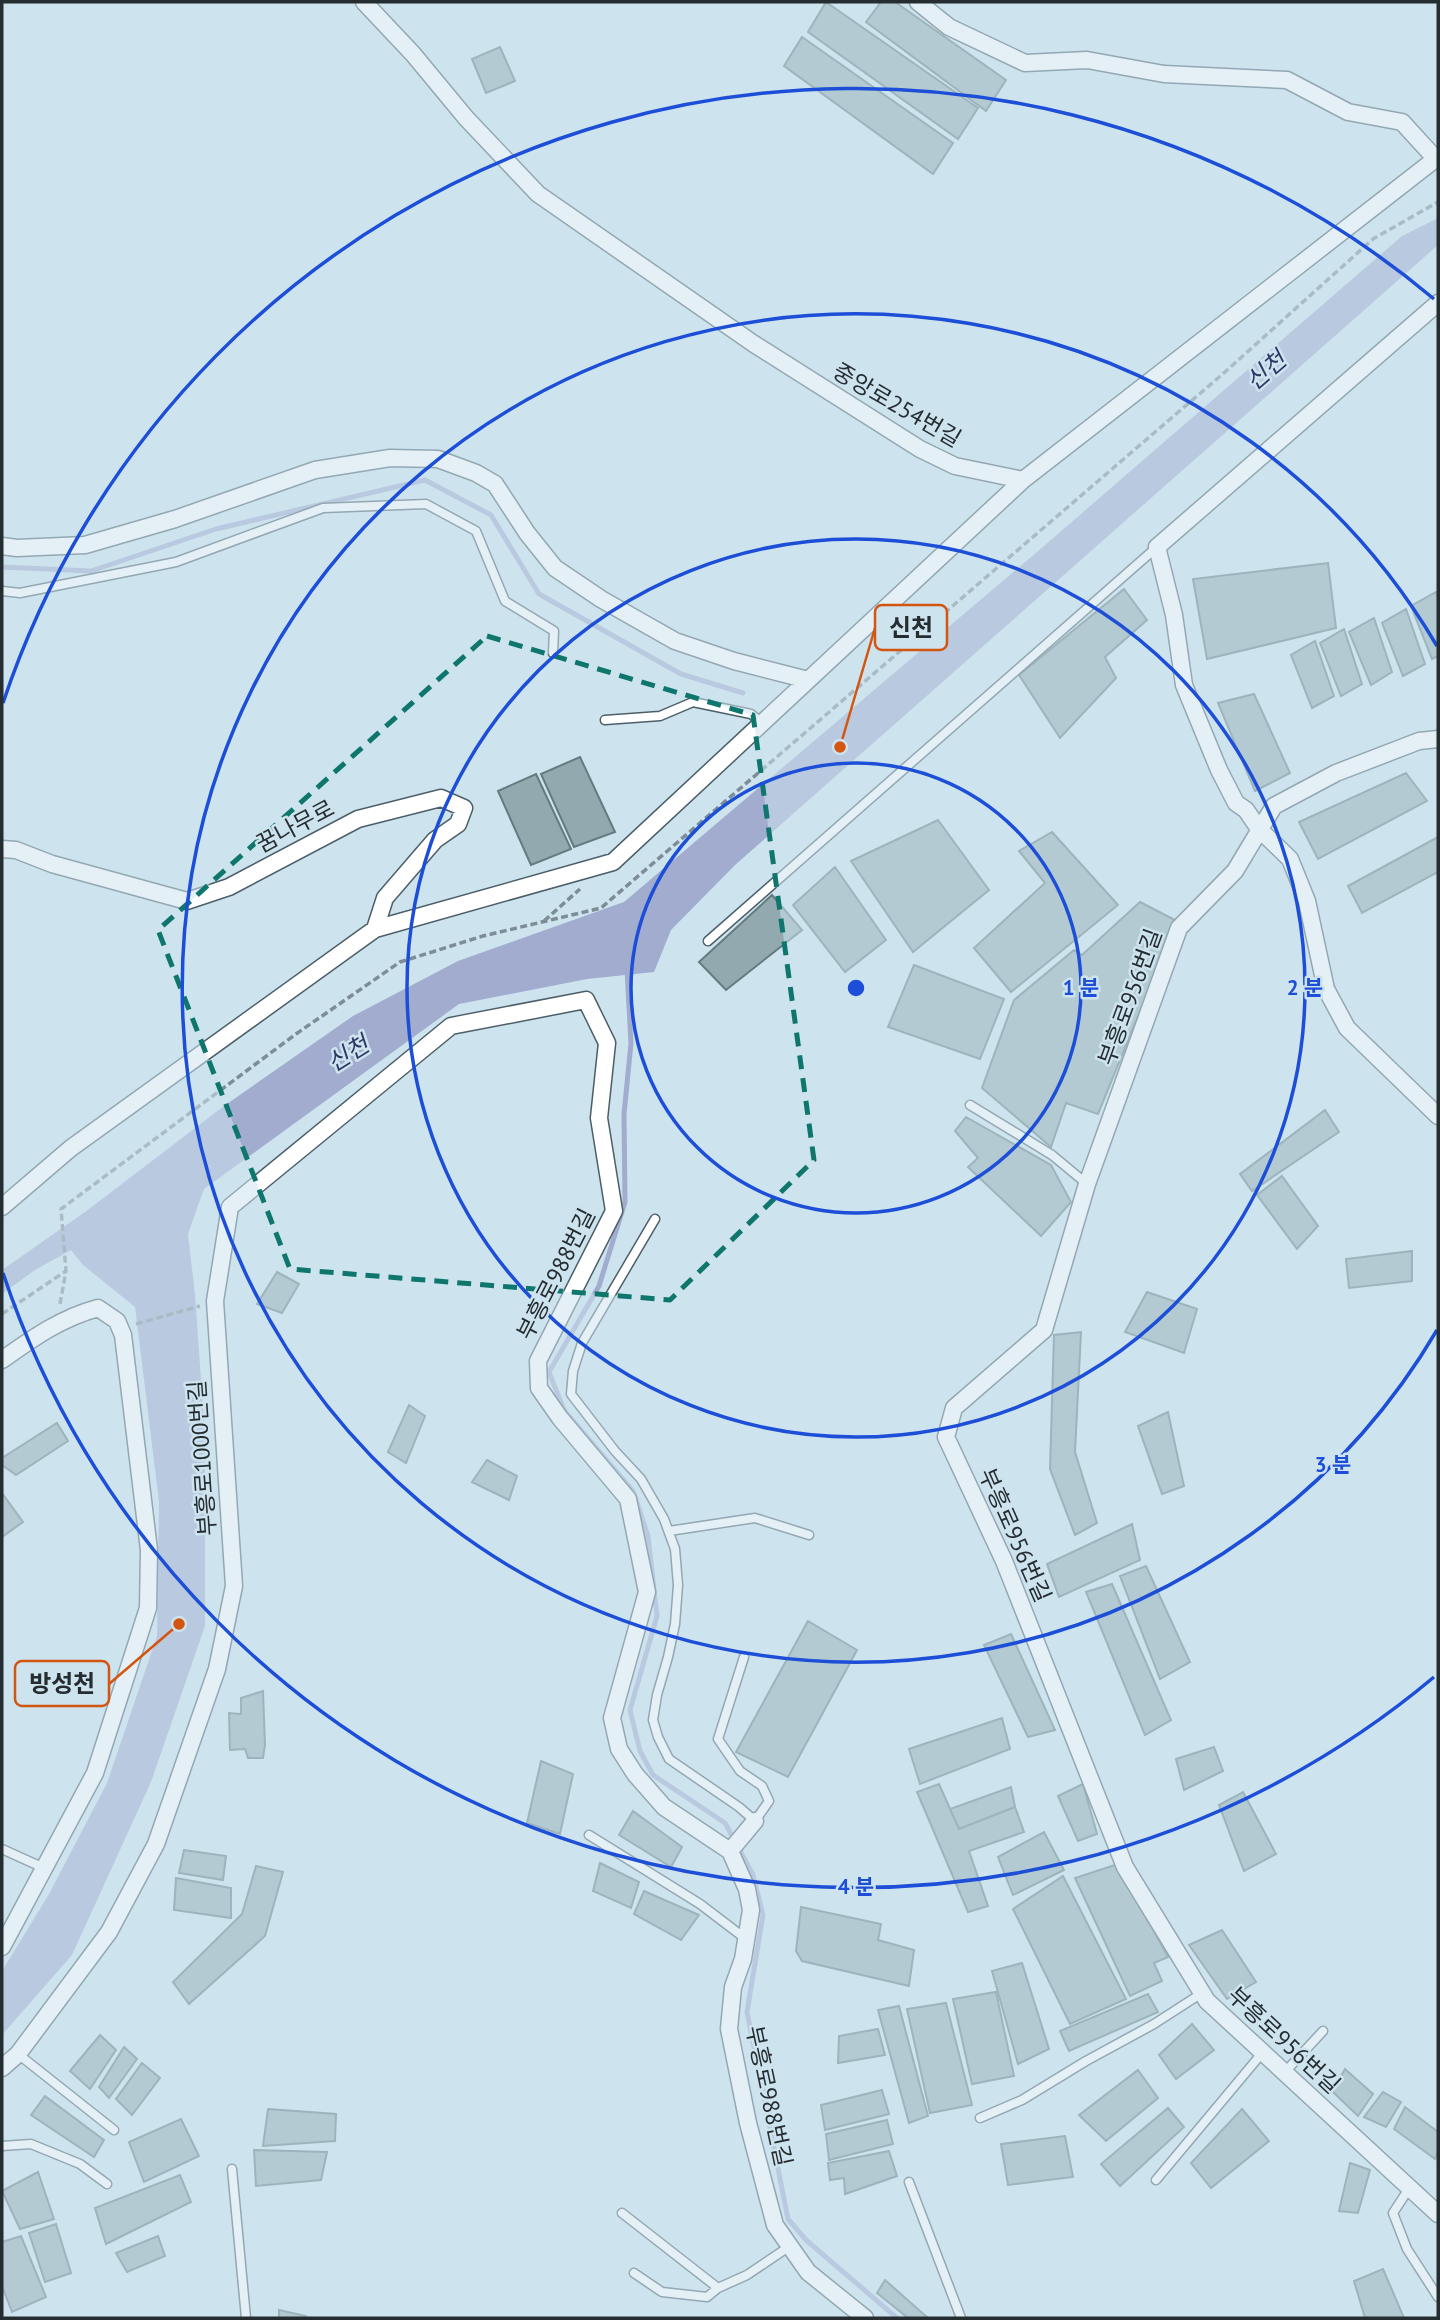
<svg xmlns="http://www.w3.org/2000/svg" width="1440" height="2320" viewBox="0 0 1440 2320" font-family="'PT Sans','Noto Sans KR',sans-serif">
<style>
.water{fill:#a1acce}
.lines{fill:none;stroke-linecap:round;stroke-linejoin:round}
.stream{stroke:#a1acce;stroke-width:5}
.building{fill:#92aaaf;stroke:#647b7f;stroke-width:2}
.lane-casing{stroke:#4c5f69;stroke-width:11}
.street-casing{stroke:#4c5f69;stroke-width:19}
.path{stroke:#7d8d95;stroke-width:3.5;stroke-dasharray:7 3.5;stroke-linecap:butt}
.lane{stroke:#fff;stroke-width:8}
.street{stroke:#fff;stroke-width:16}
.marked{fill:none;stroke:#0f766e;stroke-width:5;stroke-dasharray:14 9;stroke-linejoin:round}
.ring{fill:none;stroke:#1d4ed8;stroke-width:3.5}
.labels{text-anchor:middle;stroke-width:5;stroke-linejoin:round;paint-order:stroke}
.street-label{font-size:23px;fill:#252d31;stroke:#cde3ee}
.water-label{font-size:24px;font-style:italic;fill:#2d3866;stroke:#cde3ee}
.centre{fill:#1d4ed8;stroke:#cde3ee;stroke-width:3.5}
.ring-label{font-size:21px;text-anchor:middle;font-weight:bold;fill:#1d4ed8;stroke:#cde3ee;stroke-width:5;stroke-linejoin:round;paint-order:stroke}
.leader{fill:none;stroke:#d45510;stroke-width:2.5}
.callout-dot{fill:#d45510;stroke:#cde3ee;stroke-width:2.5}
.callout{fill:#cde3ee;stroke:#d45510;stroke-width:2.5}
.callout-label{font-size:24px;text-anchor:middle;font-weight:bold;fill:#252d31}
</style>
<rect width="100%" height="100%" fill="#cde3ee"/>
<!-- water -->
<path class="water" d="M 1438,218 L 1438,245 L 735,865 L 671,930 L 654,972 L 587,979 L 459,1004 L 204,1189 L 188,1234 L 195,1294 L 205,1436 L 205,1626 L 151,1782 L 72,1955 L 2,2035 L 2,1971 L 49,1894 L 107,1783 L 157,1636 L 159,1502 L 135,1307 L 83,1265 L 71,1250 L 35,1270 L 2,1294 L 2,1270 L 85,1212 L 224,1106 L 353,1016 L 458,961 L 624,902 L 1037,552 L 1402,236 Z"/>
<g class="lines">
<!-- stream -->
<path class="stream" d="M 2,567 L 91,571 L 216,529 L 425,480 L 491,515 L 539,594 L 681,674 L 743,693
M 627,970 L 631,1043 L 624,1114 L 625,1202 L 599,1286 L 549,1372 L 564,1410 L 633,1491 L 648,1536 L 657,1616 L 630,1710 L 640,1751 L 653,1775 L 725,1823 L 753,1875 L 763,1915 L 747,2012 L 788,2219 L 806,2240 L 897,2318"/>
</g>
<!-- building -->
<path class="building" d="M 826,2 L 978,108 L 958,139 L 808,32 Z
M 881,2 L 895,2 L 1006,80 L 986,111 L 866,22 Z
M 802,37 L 953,143 L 933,174 L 784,66 Z
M 500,47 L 515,81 L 486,93 L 472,59 Z
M 1328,563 L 1336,628 L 1207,659 L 1193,579 Z
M 1124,589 L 1147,620 L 1105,657 L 1116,678 L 1060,738 L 1019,675 Z
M 1436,592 L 1438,600 L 1438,656 L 1432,659 L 1411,606 Z
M 1406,609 L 1425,664 L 1403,676 L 1382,623 Z
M 1374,618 L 1392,672 L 1371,685 L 1349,632 Z
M 1344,629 L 1362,684 L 1341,696 L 1320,643 Z
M 1315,641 L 1334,696 L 1312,708 L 1291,655 Z
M 1254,694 L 1290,773 L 1255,791 L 1218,703 Z
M 580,757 L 615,832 L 574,847 L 541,774 Z
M 1406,773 L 1427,801 L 1318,859 L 1299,822 Z
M 536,774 L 571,849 L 531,865 L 498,791 Z
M 938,820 L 989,890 L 913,952 L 851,861 Z
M 1052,832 L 1118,905 L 1011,992 L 974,948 L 1045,883 L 1019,851 Z
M 1438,837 L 1438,872 L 1362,913 L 1348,886 Z
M 835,867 L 886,940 L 845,972 L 793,905 Z
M 772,895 L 802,930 L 726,990 L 699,962 Z
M 1140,902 L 1177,921 L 1098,1114 L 1066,1103 L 1051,1147 L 982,1088 L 1014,1000 L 1074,950 L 1082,955 Z
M 914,965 L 1004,999 L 980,1059 L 888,1027 Z
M 1325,1110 L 1339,1132 L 1252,1191 L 1240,1174 Z
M 966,1117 L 1051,1165 L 1071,1202 L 1041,1236 L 968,1167 L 978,1158 L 955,1131 Z
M 1282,1176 L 1318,1226 L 1297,1249 L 1257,1195 Z
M 1412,1251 L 1412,1281 L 1349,1288 L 1346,1259 Z
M 277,1272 L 299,1284 L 282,1313 L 257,1304 Z
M 1147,1292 L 1197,1309 L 1184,1353 L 1125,1332 Z
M 1081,1332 L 1075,1452 L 1097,1523 L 1075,1535 L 1050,1469 L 1054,1335 Z
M 409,1405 L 425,1416 L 406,1463 L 388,1452 Z
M 1168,1412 L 1184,1486 L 1162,1494 L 1138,1426 Z
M 57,1423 L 68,1441 L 16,1475 L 2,1465 L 2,1458 Z
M 487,1460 L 517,1476 L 509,1500 L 472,1482 Z
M 2,1493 L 23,1522 L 2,1537 Z
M 1132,1524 L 1140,1560 L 1059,1597 L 1047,1564 Z
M 1146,1566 L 1190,1662 L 1160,1679 L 1120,1576 Z
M 1112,1584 L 1171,1720 L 1145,1735 L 1086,1592 Z
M 808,1621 L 857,1650 L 788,1777 L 736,1752 Z
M 1011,1634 L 1055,1730 L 1028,1737 L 984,1645 Z
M 263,1691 L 265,1745 L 263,1758 L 248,1758 L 245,1749 L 230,1750 L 229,1713 L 241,1714 L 241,1698 Z
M 1002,1718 L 1010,1749 L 920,1784 L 909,1749 Z
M 1214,1747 L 1223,1771 L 1184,1790 L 1176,1759 Z
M 541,1761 L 573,1774 L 560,1834 L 527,1823 Z
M 939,1784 L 959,1829 L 1015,1807 L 1024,1832 L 969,1851 L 988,1906 L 968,1912 L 917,1792 Z
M 1083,1784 L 1097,1834 L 1078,1841 L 1058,1796 Z
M 1011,1787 L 1015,1807 L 959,1829 L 950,1809 Z
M 1243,1792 L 1276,1854 L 1244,1871 L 1219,1805 Z
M 633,1811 L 682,1847 L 671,1867 L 619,1835 Z
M 1044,1832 L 1064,1870 L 1013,1895 L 998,1857 Z
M 184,1850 L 226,1856 L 223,1880 L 179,1873 Z
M 600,1863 L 639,1882 L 631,1908 L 593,1891 Z
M 1118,1864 L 1168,1957 L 1154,1963 L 1162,1981 L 1130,1996 L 1075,1878 Z
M 256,1866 L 283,1872 L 265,1936 L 189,2004 L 173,1982 L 242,1914 Z
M 1063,1876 L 1126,1999 L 1070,2024 L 1013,1909 Z
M 176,1878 L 231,1888 L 231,1918 L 174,1910 Z
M 644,1891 L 699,1915 L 681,1940 L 634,1914 Z
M 801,1907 L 881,1924 L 878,1940 L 914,1950 L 909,1986 L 802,1961 L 796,1951 Z
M 1222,1930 L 1256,1982 L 1227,1999 L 1189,1945 Z
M 1022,1963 L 1049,2049 L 1018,2064 L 992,1971 Z
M 996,1992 L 1014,2076 L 972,2084 L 953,1999 Z
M 1148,1994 L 1158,2012 L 1069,2051 L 1060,2031 Z
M 946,2003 L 972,2105 L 930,2113 L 907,2009 Z
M 899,2006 L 928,2116 L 909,2123 L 878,2010 Z
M 1192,2024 L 1214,2050 L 1176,2079 L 1159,2055 Z
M 878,2029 L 885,2055 L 838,2063 L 839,2036 Z
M 100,2035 L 116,2050 L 90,2089 L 70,2071 Z
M 124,2047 L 137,2059 L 109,2098 L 99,2087 Z
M 142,2063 L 160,2078 L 132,2115 L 116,2099 Z
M 1345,2069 L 1373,2094 L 1358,2116 L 1332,2091 Z
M 1138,2070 L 1158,2098 L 1106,2141 L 1079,2115 Z
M 882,2090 L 889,2114 L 825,2130 L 821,2105 Z
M 1383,2092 L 1401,2102 L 1386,2127 L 1364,2117 Z
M 45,2096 L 104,2140 L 94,2157 L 31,2115 Z
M 1405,2107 L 1438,2132 L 1438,2152 L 1435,2159 L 1394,2129 Z
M 1168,2108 L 1184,2127 L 1120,2186 L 1101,2164 Z
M 268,2109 L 336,2114 L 335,2141 L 263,2146 Z
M 1242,2109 L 1269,2141 L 1211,2188 L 1191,2163 Z
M 181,2119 L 199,2156 L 144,2182 L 129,2142 Z
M 887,2120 L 893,2144 L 829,2160 L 826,2134 Z
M 1065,2136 L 1073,2177 L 1008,2185 L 1001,2144 Z
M 254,2150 L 327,2152 L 321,2180 L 256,2186 Z
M 889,2151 L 897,2176 L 845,2194 L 844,2178 L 830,2180 L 828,2163 Z
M 1350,2163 L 1370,2170 L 1358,2213 L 1339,2211 Z
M 38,2172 L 54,2219 L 20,2229 L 2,2191 Z
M 180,2175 L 191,2202 L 106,2244 L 95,2208 Z
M 56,2224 L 71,2273 L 45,2282 L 29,2233 Z
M 21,2236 L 46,2297 L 12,2312 L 2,2286 L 2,2242 Z
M 158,2236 L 165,2256 L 127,2272 L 116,2253 Z
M 1383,2269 L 1404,2318 L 1365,2318 L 1354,2281 Z
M 885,2280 L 928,2318 L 908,2318 L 877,2293 Z
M 279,2310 L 306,2316 L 307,2318 L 279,2318 Z"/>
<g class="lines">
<defs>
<path id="lane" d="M 2,591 L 20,593 L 176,562 L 323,508 L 426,504 L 476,531 L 505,601 L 554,631 L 553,653
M 605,720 L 660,716 L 693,702 L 751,714 L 762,723
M 708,941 L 1157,547
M 970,1105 L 1052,1155 L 1087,1184
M 655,1219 L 582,1343 L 573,1371 L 571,1394 L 615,1451 L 641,1479 L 664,1519 L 675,1549 L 678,1585 L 675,1624 L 668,1657 L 657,1695 L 653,1720 L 658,1737 L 669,1759 L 739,1807 L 755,1821 L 769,1801 L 762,1786 L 740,1771 L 718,1739 L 744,1657
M 669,1531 L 755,1518 L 809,1535
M 589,1835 L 700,1904 L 746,1939
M 2,1849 L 44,1868
M 18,2054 L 114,2130
M 1285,2072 L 1323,2031
M 980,2118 L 1022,2100 L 1086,2061 L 1154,2024 L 1202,1993
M 2,2146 L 31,2144 L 80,2164 L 107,2184
M 232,2169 L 246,2318
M 1156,2180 L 1263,2052
M 909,2182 L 961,2318
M 1410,2187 L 1393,2213 L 1407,2249 L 1438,2297
M 622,2213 L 718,2288
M 634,2273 L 662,2292 L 707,2297 L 718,2288 L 747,2275 L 790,2246"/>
<path id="street" d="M 364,2 L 413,54 L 466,118 L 538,194 L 754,344 L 920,449 L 955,466 L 1023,480
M 918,2 L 949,27 L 1025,63 L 1087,60 L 1164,74 L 1287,80 L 1348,112 L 1402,122 L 1435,158
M 1438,303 L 1157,547 L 1174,615 L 1184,685 L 1219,770 L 1236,803 L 1246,810 L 1259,829 L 1290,859 L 1307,901 L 1326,989 L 1347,1028 L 1438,1116
M 2,546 L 17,548 L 85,545 L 175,519 L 315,470 L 390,458 L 438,459 L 476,473 L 495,484 L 527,533 L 555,568 L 601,599 L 675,641 L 734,661 L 808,680
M 1438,739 L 1419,741 L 1336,773 L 1274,806 L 1235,871 L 1179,928 L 1087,1184 L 1044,1330 L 954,1408 L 946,1437 L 1004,1561 L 1125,1867 L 1207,2001 L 1438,2214
M 2,849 L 16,850 L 52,864 L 187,901 L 229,887 L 358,819 L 441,798 L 464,808 L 458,824 L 435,840 L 385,898 L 375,929
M 2,1207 L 71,1148 L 375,929 L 613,862 L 1023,480 L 1438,157
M 2,1360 C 33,1338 61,1318 98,1308 L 117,1321 L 123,1335 L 149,1550 L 148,1608 L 95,1773 L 2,1947
M 730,1851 L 755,1821
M 2,2068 L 18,2054 L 109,1932 L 156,1844 L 217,1669 L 234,1586 L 215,1301 L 230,1207 L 451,1026 L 586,1000 L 607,1043 L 599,1118 L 614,1211 L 538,1361 L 539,1388 L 560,1418 L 628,1499 L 647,1592 L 612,1718 L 619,1749 L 635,1774 L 664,1807 L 730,1851 L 747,1889 L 751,1910 L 743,1959 L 733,1987 L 729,2029 L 748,2123 L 775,2225 L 808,2272 L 865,2318"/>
</defs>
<!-- lane casing -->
<use href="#lane" class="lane-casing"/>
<!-- street casing -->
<use href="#street" class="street-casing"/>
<!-- path -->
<path class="path" d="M 544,921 L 580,889
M 60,1304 L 66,1271 L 61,1209 L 296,1034 L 400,962 L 483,936 L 601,908 L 1225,372 L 1373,239 L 1438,202
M 2,1314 L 66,1271
M 136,1324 L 200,1306"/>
<!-- lane -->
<use href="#lane" class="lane"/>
<!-- street -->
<use href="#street" class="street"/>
</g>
<!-- marked area -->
<path d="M0 0H1440V2320H0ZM 487,636 L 753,715 L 814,1160 L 670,1300 L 290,1269 L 158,930 Z" fill="#cde3ee" fill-opacity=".55" fill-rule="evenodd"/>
<path class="marked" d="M 487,636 L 753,715 L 814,1160 L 670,1300 L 290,1269 L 158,930 Z"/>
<!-- distance rings -->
<g class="ring">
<circle cx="856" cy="988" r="225"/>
<circle cx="856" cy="988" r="449"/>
<path d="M1437 1330A674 674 0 1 1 1437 646"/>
<path d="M1434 1677A899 899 0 0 1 3 1273M3 703A899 899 0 0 1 1434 299"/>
</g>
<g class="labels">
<!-- street labels -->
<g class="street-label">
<text transform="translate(897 405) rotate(30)" y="8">중앙로254번길</text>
<text transform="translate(295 826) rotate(-28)" y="8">꿈나무로</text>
<text transform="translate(1130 997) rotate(-70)" y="8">부흥로956번길</text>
<text transform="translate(556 1274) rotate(-63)" y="8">부흥로988번길</text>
<text transform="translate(202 1458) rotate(-94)" y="8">부흥로1000번길</text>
<text transform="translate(1015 1535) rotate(66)" y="8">부흥로956번길</text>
<text transform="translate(1284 2040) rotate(43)" y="8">부흥로956번길</text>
<text transform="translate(769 2096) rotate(78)" y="8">부흥로988번길</text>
</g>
<!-- water labels -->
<g class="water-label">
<text transform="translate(1266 371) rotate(-41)" y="8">신천</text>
<text transform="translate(348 1054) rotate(-32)" y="8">신천</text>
</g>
</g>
<circle cx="856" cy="988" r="10" class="centre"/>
<g class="ring-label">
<text x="1081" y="995">1 분</text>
<text x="1305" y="995">2 분</text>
<text x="1333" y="1472">3 분</text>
<text x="856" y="1894">4 분</text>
</g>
<!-- callouts -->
<path class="leader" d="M840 747L875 628M179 1624L109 1684"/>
<g class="callout-dot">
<circle cx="840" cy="747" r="7"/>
<circle cx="179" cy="1624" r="7"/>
</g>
<g class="callout">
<rect x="875" y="605" width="72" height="45" rx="7"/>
<rect x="15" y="1661" width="94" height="45" rx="7"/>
</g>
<g class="callout-label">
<text x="911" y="636">신천</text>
<text x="62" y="1692">방성천</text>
</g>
<!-- border -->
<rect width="1440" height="2320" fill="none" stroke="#252d31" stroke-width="7"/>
</svg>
